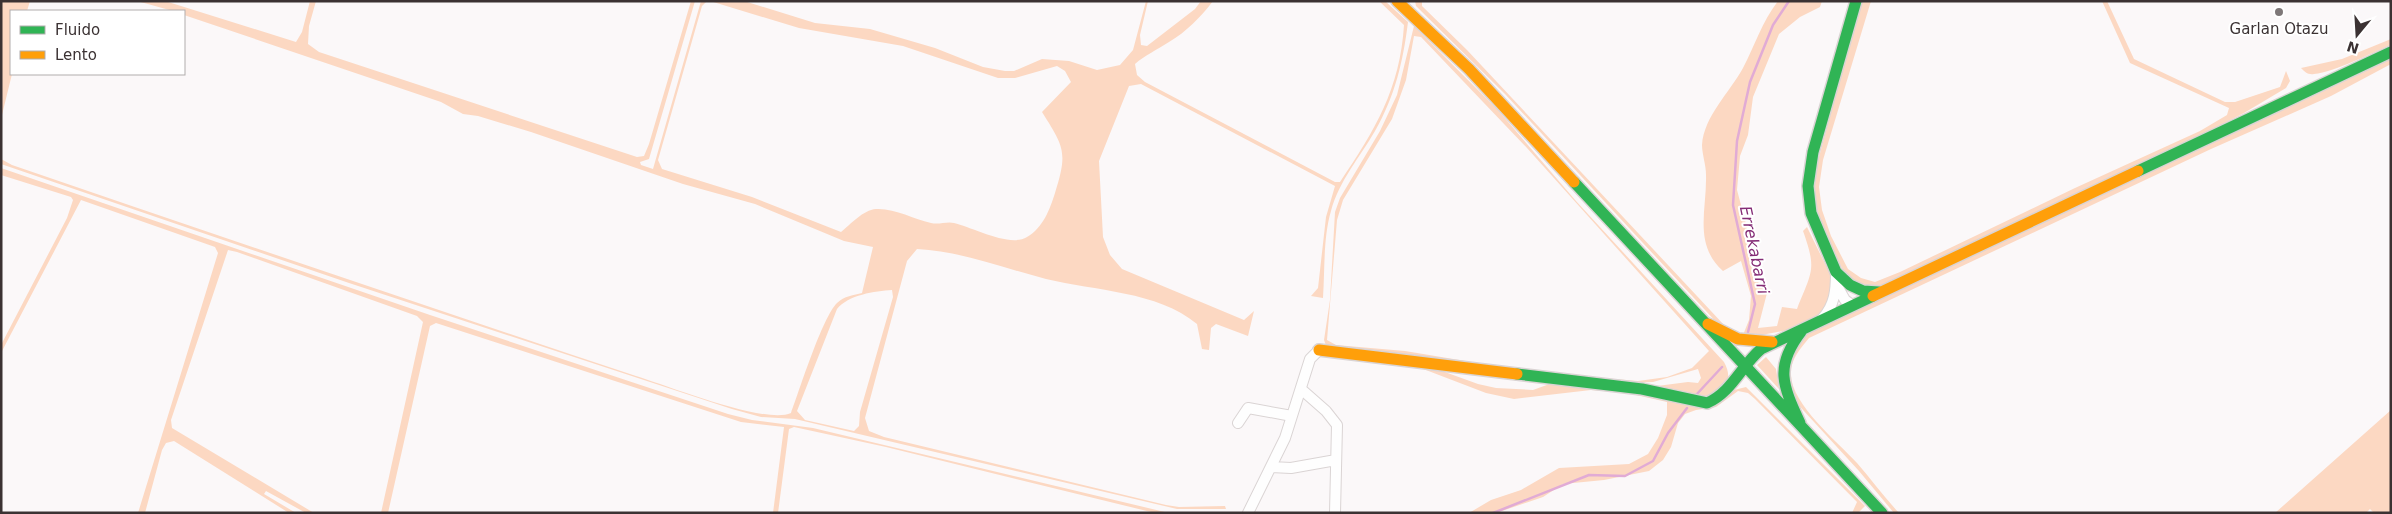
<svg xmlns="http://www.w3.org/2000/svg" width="2392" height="514" viewBox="0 0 2392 514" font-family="'DejaVu Sans',sans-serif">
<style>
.green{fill:#fcd8c2;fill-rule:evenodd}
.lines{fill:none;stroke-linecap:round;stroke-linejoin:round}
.stream{stroke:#e1abd5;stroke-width:2.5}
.street-casing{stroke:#dad4d4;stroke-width:12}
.fast-casing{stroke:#dad4d4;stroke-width:14}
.slow-casing{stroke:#dad4d4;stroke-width:14}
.street{stroke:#fefefe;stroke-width:10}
.fast{stroke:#30b455;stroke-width:11}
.slow{stroke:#ff9f0a;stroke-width:11}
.poi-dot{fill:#7e7778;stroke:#fff;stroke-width:2}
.labels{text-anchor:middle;stroke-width:4;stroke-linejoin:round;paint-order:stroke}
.poi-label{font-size:15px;fill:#3b3233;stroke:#fff}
.water-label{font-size:16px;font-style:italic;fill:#842c76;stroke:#fff}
</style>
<rect width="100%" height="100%" fill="#fbf8f9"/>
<!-- green -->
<path class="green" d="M 1,1 L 30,1 L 27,11 L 11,11 L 12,74 L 1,119 Z
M 137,1 L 165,1 L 296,42 L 302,32 L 310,1 L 316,1 L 309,26 L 308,44 L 319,52 L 637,157 L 644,156 L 649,144 L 691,1 L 695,1 L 649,159 L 640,162 L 641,165 L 653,169 L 701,1 L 707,1 L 702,6 L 658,160 L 662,169 L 752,197 L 841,232 C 851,224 863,210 876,209 C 895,208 913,219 931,223 C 939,225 947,221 954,223 C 972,227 1010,248 1027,237 C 1043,228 1050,209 1055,193 C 1068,152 1064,147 1042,112 L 1071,82 L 1065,71 L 1057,66 L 1015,78 L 998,78 L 903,46 L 799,28 L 710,1 L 744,1 L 815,23 L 870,29 L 935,48 L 983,67 L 1005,71 L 1014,71 L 1042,59 L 1069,61 L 1097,70 L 1120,65 L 1133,50 L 1146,1 L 1148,1 L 1140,35 L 1141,45 L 1147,46 L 1195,9 L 1201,1 L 1213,1 C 1201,17 1186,32 1169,42 C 1157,50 1145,55 1135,64 L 1137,75 L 1145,82 L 1335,182 L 1340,182 C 1375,130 1400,89 1404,25 L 1379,1 L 1385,1 L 1408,22 C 1403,62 1395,96 1375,131 C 1360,157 1339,181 1331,211 C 1323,238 1325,269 1323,298 L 1311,296 L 1318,288 L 1326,217 L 1335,186 L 1141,84 L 1129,86 L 1099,161 L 1103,237 L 1110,255 L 1122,269 L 1244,320 L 1254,311 L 1248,336 L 1216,324 L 1211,328 L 1209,350 L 1202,349 L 1197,324 C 1157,291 1095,291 1046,279 C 1003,268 961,251 917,249 L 907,261 L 865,418 L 869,431 L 884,437 L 1166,505 L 1179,507 L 1225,506 L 1226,509 L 1177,509 L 795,419 L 761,417 L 732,409 L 349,283 L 1,164 L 1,159 L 12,165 C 220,236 428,307 636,376 C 666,385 765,425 791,413 C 800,389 822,318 837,303 C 844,296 854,295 862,293 L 873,247 L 844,241 L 755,204 L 683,184 L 531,132 L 478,116 L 463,114 L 441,102 L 184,15 L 184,11 L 173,11 ZM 892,290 L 893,297 L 860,412 L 859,426 L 854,431 L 805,420 L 797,411 L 837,309 C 848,295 875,291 892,290 Z
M 1415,1 L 1422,1 L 1422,6 L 1467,50 L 1725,326 L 1718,324 L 1505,94 L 1416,6 Z
M 1778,1 L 1822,1 L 1820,7 L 1800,17 L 1779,34 L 1753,97 L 1748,135 L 1740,156 L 1737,190 L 1749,235 L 1749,257 L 1754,277 L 1767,293 L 1758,328 L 1777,326 L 1782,307 L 1797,309 C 1812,271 1817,270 1803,231 L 1807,227 L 1834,282 L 1834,290 L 1821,314 L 1788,330 L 1756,336 L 1743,335 L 1749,320 L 1751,296 L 1741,261 L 1723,271 C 1693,244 1707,210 1706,175 C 1706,165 1702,154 1702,145 C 1704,116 1730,92 1743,68 C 1755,45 1762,22 1778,1 Z
M 1861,1 L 1871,1 L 1823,160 L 1819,187 L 1822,210 L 1831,236 L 1848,269 L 1861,278 L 1875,282 L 1900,272 L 2075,188 L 2200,131 L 2227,115 L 2229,108 L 2130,63 L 2102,1 L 2107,1 L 2134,59 L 2225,102 L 2235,102 L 2280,87 L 2286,71 L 2290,81 L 2286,88 L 2244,113 L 2207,132 L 1882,285 C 1873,287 1856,285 1849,278 C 1839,268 1816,214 1815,200 C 1814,185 1816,171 1819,157 Z
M 1414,26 L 1497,109 L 1576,201 L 1724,362 C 1731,375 1729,382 1720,394 L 1703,399 L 1656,389 L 1657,386 L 1688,382 L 1698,383 L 1701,378 L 1698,369 L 1653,382 L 1630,383 L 1523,374 L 1418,356 L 1327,348 L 1324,340 L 1330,300 L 1335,212 L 1340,198 L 1380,131 L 1397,95 ZM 1414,36 L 1421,37 L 1527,148 L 1709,351 L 1692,368 L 1667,377 L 1638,381 L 1532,372 L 1405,351 L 1336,345 L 1327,340 L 1337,220 L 1343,200 L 1392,119 L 1406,80 Z
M 2391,39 L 2391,45 C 2371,53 2335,72 2314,74 C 2308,75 2305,72 2301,68 L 2342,59 Z
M 2391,59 L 2391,64 L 2331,96 L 2211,149 L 1809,338 C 1800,349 1790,360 1791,375 C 1792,405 1837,441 1857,463 C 1871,479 1884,497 1899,513 L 1894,513 L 1859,471 L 1792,398 L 1786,372 L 1796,344 L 1807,334 Z
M 1,168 L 430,315 L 728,414 L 752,420 L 813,428 L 1169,513 L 1155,513 L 886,447 L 794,427 L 789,429 L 778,513 L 773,513 L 784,427 L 741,422 L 436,323 L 430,326 L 388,513 L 381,513 L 423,322 L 417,316 L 237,252 L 228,250 L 171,420 L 172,428 L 314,513 L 306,513 L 266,491 L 264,494 L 296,513 L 289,513 L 174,441 L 166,443 L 162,450 L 145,513 L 138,513 L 218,253 L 215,247 L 81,200 L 1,353 L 1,345 L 67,218 L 73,200 L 71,197 L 1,175 Z
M 1766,357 L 1776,369 L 1779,389 L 1757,365 Z
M 1418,367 L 1431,367 L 1478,384 L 1496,388 L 1533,390 L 1555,382 L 1606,387 L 1683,403 L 1746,387 L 1865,506 L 1858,513 L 1852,513 L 1857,502 L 1755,399 L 1748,393 L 1738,391 L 1716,407 L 1696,410 L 1685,414 L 1678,423 L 1671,447 L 1663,460 L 1649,471 L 1604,480 L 1563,484 L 1543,497 L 1496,513 L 1469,513 L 1491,500 L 1521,490 L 1559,468 L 1629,464 L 1648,454 L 1658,438 L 1667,415 L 1667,402 L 1627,393 L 1591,390 L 1514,399 L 1486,393 Z
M 2391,410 L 2391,513 L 2374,513 L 2370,509 L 2366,513 L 2275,513 Z"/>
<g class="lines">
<!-- stream -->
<path class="stream" d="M 1748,332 L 1755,304 L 1733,205 L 1737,141 L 1750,82 L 1773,25 L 1789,1
M 1696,395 L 1722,367
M 1493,513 L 1589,475 L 1625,476 L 1653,461 L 1668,433 L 1687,408"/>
<defs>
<path id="street" d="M 1836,284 L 1845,300 L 1852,305
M 1822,319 C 1835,305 1836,290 1836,272
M 1301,389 L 1326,411 L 1337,425 L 1335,513
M 1238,423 L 1248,408 L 1292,416
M 1271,467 L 1291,468 L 1336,460
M 1248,513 L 1285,438 L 1310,359 L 1319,350"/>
<path id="fast" d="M 1856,1 L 1813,152 L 1808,186 L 1811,213 L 1836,272 L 1850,285 L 1863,291 L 1879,292
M 2138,171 L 2391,52
M 1574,182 L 1882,513
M 1517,374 L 1642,389 L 1707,403 C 1732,392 1741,366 1761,349 L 1873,296
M 1800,423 C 1783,386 1774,367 1801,332"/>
<path id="slow" d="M 1397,1 L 1469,69 L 1574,182
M 1873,296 L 2138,171
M 1708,324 L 1738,339 L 1772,342
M 1319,350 L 1517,374"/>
</defs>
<!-- street casing -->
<use href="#street" class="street-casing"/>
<!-- fast casing -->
<use href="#fast" class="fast-casing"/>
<!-- slow casing -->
<use href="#slow" class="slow-casing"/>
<!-- street -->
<use href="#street" class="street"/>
<!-- fast -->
<use href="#fast" class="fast"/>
<!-- slow -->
<use href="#slow" class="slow"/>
</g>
<!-- markers -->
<circle class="poi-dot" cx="2279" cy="12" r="5"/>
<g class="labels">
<!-- poi labels -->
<g class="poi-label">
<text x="2279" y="34">Garlan Otazu</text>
</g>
<!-- water labels -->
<g class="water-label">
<text transform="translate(1755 250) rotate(78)" y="6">Errekabarri</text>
</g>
</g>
<!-- border -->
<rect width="2392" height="514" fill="none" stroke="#3b3233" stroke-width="5"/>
<!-- legend -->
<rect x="10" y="10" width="175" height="65" fill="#ffffff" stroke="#b1adad"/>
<rect x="20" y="26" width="25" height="8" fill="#30b455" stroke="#b1adad"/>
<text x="55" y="35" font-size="15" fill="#3b3233">Fluido</text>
<rect x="20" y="51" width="25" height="8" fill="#ff9f0a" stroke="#b1adad"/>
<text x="55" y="60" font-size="15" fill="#3b3233">Lento</text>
<!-- north arrow -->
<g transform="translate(2357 35) rotate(198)" stroke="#ffffff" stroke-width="4" paint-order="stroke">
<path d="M0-4L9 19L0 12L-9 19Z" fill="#3b3233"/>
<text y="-8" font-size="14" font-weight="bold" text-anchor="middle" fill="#3b3233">N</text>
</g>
</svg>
